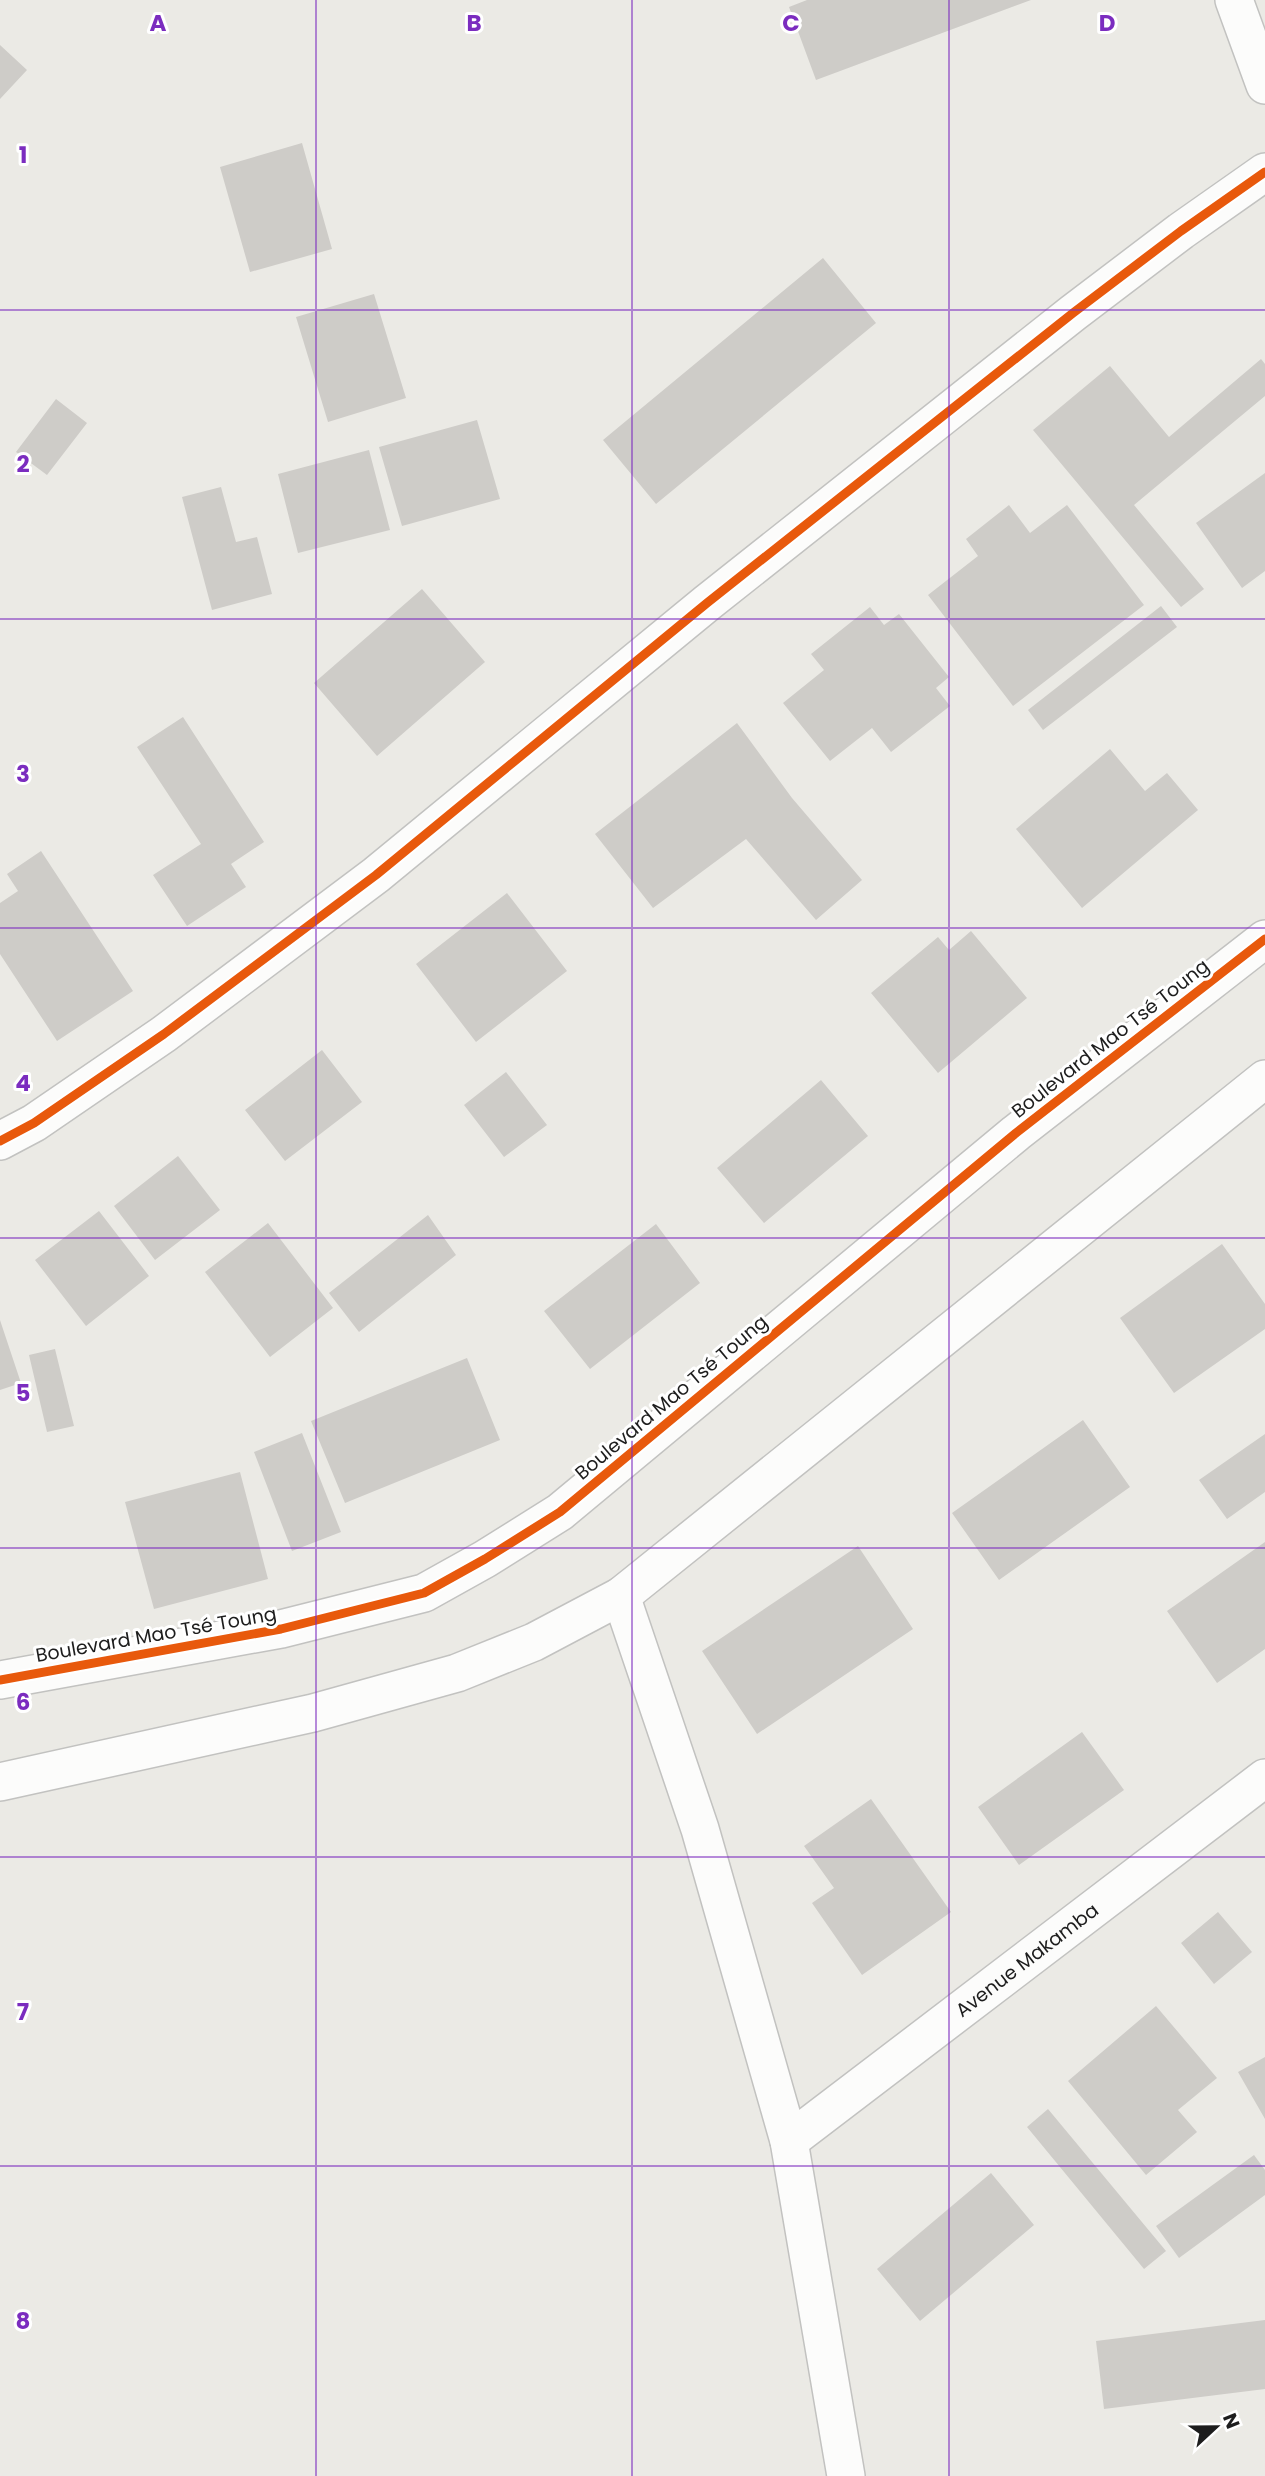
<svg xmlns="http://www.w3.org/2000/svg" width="1265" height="2476" viewBox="0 0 1265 2476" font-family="Poppins,sans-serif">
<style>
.building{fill:#ceccc8}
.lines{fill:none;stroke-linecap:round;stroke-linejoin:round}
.minor-casing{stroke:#c2c2c0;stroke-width:40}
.minor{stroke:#fcfcfb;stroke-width:37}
.cycleway-casing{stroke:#fff;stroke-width:13}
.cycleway{stroke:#e8590c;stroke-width:9}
.grid{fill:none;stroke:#7b2cbf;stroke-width:2;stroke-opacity:0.55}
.labels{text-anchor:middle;stroke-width:6;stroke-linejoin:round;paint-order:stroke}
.street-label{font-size:19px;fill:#1d1d1d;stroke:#fff}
.grid-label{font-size:23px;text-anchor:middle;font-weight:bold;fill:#7b2cbf;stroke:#fff;stroke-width:6;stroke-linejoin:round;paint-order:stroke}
</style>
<rect width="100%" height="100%" fill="#ebeae5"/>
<!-- building -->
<path class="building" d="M 807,0 L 1031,0 L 816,80 L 789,7 Z
M 0,45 L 27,70 L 0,99 Z
M 302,143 L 332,249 L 250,272 L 220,167 Z
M 823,258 L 876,323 L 656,504 L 603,440 Z
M 374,294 L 406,398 L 328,422 L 296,317 Z
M 1261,359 L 1265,364 L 1265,396 L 1134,505 L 1204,589 L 1181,607 L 1033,430 L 1110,366 L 1169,437 Z
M 56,399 L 87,423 L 47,475 L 16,452 Z
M 477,420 L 500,499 L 402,526 L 379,447 Z
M 369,450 L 390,530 L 298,553 L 278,474 Z
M 1265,473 L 1265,571 L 1242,588 L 1196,523 Z
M 221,487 L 236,542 L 257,537 L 272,594 L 212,610 L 182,497 Z
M 1009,505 L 1030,533 L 1067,505 L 1144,605 L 1013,706 L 928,595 L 978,556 L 966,539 Z
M 422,589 L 485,662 L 377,756 L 314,683 Z
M 1161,606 L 1177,627 L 1043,730 L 1028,710 Z
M 870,607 L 884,625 L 899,614 L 949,677 L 936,688 L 950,706 L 891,752 L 872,728 L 830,761 L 783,703 L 824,670 L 811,654 Z
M 183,717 L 264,842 L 231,864 L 246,887 L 187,926 L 153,875 L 201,844 L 137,747 Z
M 737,723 L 792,798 L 862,880 L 816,920 L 746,839 L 653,908 L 595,834 Z
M 1110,749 L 1145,791 L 1167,773 L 1198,810 L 1082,908 L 1016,829 Z
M 41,851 L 133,991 L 57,1041 L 0,954 L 0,903 L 18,891 L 7,874 Z
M 507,893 L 567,971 L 476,1042 L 416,964 Z
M 971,931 L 1027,998 L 938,1073 L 871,993 L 938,937 L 949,950 Z
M 322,1050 L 362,1102 L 285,1161 L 245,1110 Z
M 506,1072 L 547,1125 L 504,1157 L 464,1105 Z
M 821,1080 L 868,1136 L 764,1223 L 717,1168 Z
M 178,1156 L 220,1210 L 155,1260 L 114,1206 Z
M 99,1211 L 149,1276 L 86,1326 L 35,1260 Z
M 428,1215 L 456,1255 L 359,1332 L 329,1293 Z
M 268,1223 L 333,1308 L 270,1357 L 205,1272 Z
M 656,1224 L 700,1283 L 590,1369 L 544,1311 Z
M 1222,1244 L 1265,1304 L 1265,1329 L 1174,1393 L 1120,1318 Z
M 0,1320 L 21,1383 L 0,1390 Z
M 55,1349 L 74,1426 L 47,1432 L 29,1355 Z
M 467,1358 L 500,1440 L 345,1503 L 311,1421 Z
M 1083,1420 L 1130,1487 L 999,1580 L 952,1513 Z
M 302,1433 L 341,1532 L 292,1551 L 254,1452 Z
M 1265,1434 L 1265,1492 L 1227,1519 L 1199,1480 Z
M 240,1472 L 268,1579 L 154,1609 L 125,1502 Z
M 1265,1542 L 1265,1649 L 1217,1683 L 1167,1611 Z
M 858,1546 L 913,1629 L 757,1734 L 702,1651 Z
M 1082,1732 L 1124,1790 L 1019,1865 L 978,1807 Z
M 871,1799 L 951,1912 L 862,1975 L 812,1903 L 834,1888 L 804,1846 Z
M 1218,1912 L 1252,1952 L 1214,1984 L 1181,1943 Z
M 1156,2006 L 1217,2078 L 1178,2110 L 1197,2132 L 1146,2175 L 1068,2081 Z
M 1265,2057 L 1265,2119 L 1238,2072 Z
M 1048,2109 L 1166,2251 L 1144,2269 L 1027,2127 Z
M 1254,2155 L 1265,2170 L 1265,2195 L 1179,2258 L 1156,2226 Z
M 991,2173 L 1034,2225 L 920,2321 L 877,2269 Z
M 1265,2320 L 1265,2389 L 1104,2409 L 1096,2341 Z"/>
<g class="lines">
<defs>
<g id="minor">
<path d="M 1234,0 L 1265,85"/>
<path d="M 0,1141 L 34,1123 L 164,1034 L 376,875 L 707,603 L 1073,313 L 1181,231 L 1265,172"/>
<path d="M 621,1596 L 700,1829 L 789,2141 L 846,2476"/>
<path d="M 0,1680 L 281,1629 L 424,1593 L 485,1559 L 560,1512 L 1016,1133 L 1265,939"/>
<path d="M 0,1782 L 313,1713 L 457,1673 L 534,1642 L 621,1596 L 1265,1079"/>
<path id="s1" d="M 789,2141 L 1265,1778"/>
</g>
</defs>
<!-- minor casing -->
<use href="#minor" class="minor-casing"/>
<!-- minor -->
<use href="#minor" class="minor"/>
<defs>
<path id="cycleway" d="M 0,1141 L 34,1123 L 164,1034 L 376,875 L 707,603 L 1073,313 L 1181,231 L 1265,172
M 0,1680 L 281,1629 L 424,1593 L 485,1559 L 560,1512 L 1016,1133 L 1265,939"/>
</defs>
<!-- cycleway casing -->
<use href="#cycleway" class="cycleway-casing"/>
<!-- cycleway -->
<use href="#cycleway" class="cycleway"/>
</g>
<!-- grid -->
<path class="grid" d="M 316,0 L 316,2476M 632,0 L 632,2476M 949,0 L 949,2476M 0,310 L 1265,310M 0,619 L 1265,619M 0,928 L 1265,928M 0,1238 L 1265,1238M 0,1548 L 1265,1548M 0,1857 L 1265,1857M 0,2166 L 1265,2166"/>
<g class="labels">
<!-- street labels -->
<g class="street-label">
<text transform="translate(1110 1038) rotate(-38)" y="7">Boulevard Mao Tsé Toung</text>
<text transform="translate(671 1397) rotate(-40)" y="7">Boulevard Mao Tsé Toung</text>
<text transform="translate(156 1634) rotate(-10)" y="7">Boulevard Mao Tsé Toung</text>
<text dy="7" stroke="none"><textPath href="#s1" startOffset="299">Avenue Makamba</textPath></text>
</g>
</g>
<g class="grid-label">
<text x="158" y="31">A</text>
<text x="474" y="31">B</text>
<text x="791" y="31">C</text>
<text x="1107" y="31">D</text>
<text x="23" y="163">1</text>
<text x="23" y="472">2</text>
<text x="23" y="782">3</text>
<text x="23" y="1091">4</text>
<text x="23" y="1401">5</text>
<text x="23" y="1710">6</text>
<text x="23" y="2020">7</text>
<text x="23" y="2329">8</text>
</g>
<!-- north arrow -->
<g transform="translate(1216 2427) rotate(68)" stroke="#ffffff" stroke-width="5" paint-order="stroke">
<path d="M0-5L12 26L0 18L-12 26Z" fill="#1d1d1d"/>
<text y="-10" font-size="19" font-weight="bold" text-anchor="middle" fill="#1d1d1d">N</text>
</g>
</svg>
